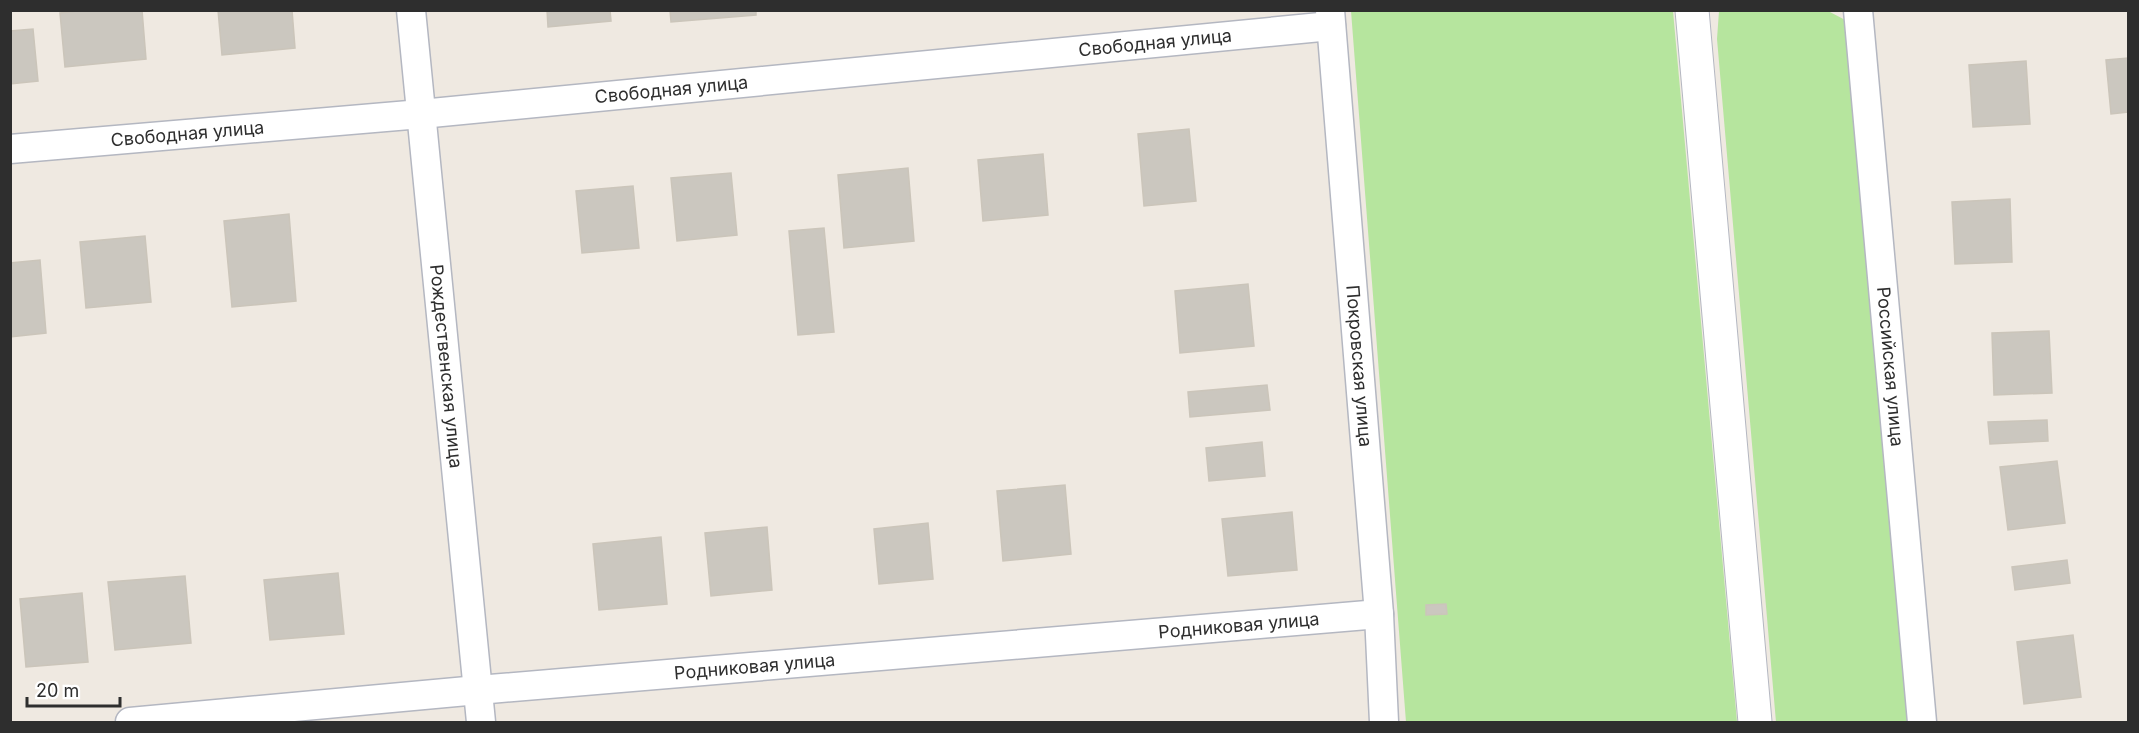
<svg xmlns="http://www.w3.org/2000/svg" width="2139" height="733" viewBox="0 0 2139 733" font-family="Inter,sans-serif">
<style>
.grass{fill:#b6e59e}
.building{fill:#cbc7bf;stroke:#cbc5ba;stroke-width:1.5}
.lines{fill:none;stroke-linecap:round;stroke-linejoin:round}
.street-casing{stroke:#b4b7c1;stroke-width:31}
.secondary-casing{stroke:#b4b7c1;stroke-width:35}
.street{stroke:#fff;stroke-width:28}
.secondary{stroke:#fff;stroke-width:33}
.labels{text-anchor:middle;stroke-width:5;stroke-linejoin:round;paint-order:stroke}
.street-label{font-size:18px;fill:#2e2e2e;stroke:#fff}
</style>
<rect width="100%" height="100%" fill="#efe9e1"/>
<!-- grass -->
<path class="grass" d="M 1351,11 L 1673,11 L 1737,722 L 1406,722 Z
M 1719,11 L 1828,11 L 1851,23 L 1910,722 L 1776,722 L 1717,39 Z"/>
<!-- building -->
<path class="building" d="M 86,10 L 142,10 L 146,59 L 65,67 L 60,13 Z
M 218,10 L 292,10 L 295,48 L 222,55 Z
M 547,10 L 610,10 L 611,21 L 548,27 Z
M 670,10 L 756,10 L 756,15 L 671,22 Z
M 33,29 L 38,81 L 10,84 L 10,31 Z
M 2128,58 L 2128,112 L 2111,114 L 2106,60 Z
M 2026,61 L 2030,124 L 1973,127 L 1969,65 Z
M 1189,129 L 1196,201 L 1144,206 L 1138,134 Z
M 1043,154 L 1048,215 L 983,221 L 978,160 Z
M 908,168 L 914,241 L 844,248 L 838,175 Z
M 731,173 L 737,235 L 677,241 L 671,178 Z
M 633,186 L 639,248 L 582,253 L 576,191 Z
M 2010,199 L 2012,262 L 1955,264 L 1952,202 Z
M 289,214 L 296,301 L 232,307 L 224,221 Z
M 824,228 L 834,332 L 798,335 L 789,231 Z
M 145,236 L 151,302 L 86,308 L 80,242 Z
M 40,260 L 46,333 L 10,337 L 10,263 Z
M 1248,284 L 1254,346 L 1180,353 L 1175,291 Z
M 2049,331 L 2052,393 L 1994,395 L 1992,333 Z
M 1267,385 L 1270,410 L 1190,417 L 1188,392 Z
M 2047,420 L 2048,441 L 1990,444 L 1988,422 Z
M 1262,442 L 1265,476 L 1209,481 L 1206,448 Z
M 2057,461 L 2065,523 L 2008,530 L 2000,467 Z
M 1065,485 L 1071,554 L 1003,561 L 997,491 Z
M 1292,512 L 1297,570 L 1228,576 L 1222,519 Z
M 928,523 L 933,579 L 879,584 L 874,529 Z
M 767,527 L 772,590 L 711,596 L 705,533 Z
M 661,537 L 667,604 L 599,610 L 593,544 Z
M 2067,560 L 2070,583 L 2015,590 L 2012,567 Z
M 338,573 L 344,634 L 270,640 L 264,580 Z
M 185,576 L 191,643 L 115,650 L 108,582 Z
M 82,593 L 88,662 L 26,667 L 20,599 Z
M 1446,604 L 1447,614 L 1426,615 L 1426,605 Z
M 2073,635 L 2081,697 L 2024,704 L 2017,642 Z"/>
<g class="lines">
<defs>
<g id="street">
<path id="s1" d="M 411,10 L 481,722"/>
<path id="s2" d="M 1330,10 L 1379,614 L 1384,722"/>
<path id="s3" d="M 1858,10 L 1922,722"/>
<path id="s4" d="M 10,149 L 421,114 L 1331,26"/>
<path id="s5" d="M 130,722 L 478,690 L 1379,614"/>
</g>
<path id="secondary" d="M 1692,10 L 1755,722"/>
</defs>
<!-- street casing -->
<use href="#street" class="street-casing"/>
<!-- secondary casing -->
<use href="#secondary" class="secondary-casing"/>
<!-- street -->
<use href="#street" class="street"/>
<!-- secondary -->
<use href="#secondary" class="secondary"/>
</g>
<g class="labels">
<!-- street labels -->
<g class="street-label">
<text dy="6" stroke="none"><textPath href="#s4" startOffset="1150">Свободная улица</textPath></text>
<text dy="6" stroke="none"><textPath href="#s4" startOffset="664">Свободная улица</textPath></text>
<text dy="6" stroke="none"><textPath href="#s4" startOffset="178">Свободная улица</textPath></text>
<text dy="6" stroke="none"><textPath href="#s2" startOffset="357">Покровская улица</textPath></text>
<text dy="6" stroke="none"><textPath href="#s3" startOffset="358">Российская улица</textPath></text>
<text dy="6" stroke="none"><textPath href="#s1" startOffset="358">Рождественская улица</textPath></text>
<text dy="6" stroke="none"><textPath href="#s5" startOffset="1113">Родниковая улица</textPath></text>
<text dy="6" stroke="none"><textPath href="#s5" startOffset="627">Родниковая улица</textPath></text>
</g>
</g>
<!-- border -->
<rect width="2139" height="733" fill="none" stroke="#2e2e2e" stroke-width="24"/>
<!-- scale -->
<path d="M27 697v9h93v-9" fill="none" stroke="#2e2e2e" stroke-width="3"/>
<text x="36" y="697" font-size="18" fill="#2e2e2e" stroke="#ffffff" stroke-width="4.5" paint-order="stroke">20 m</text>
</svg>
